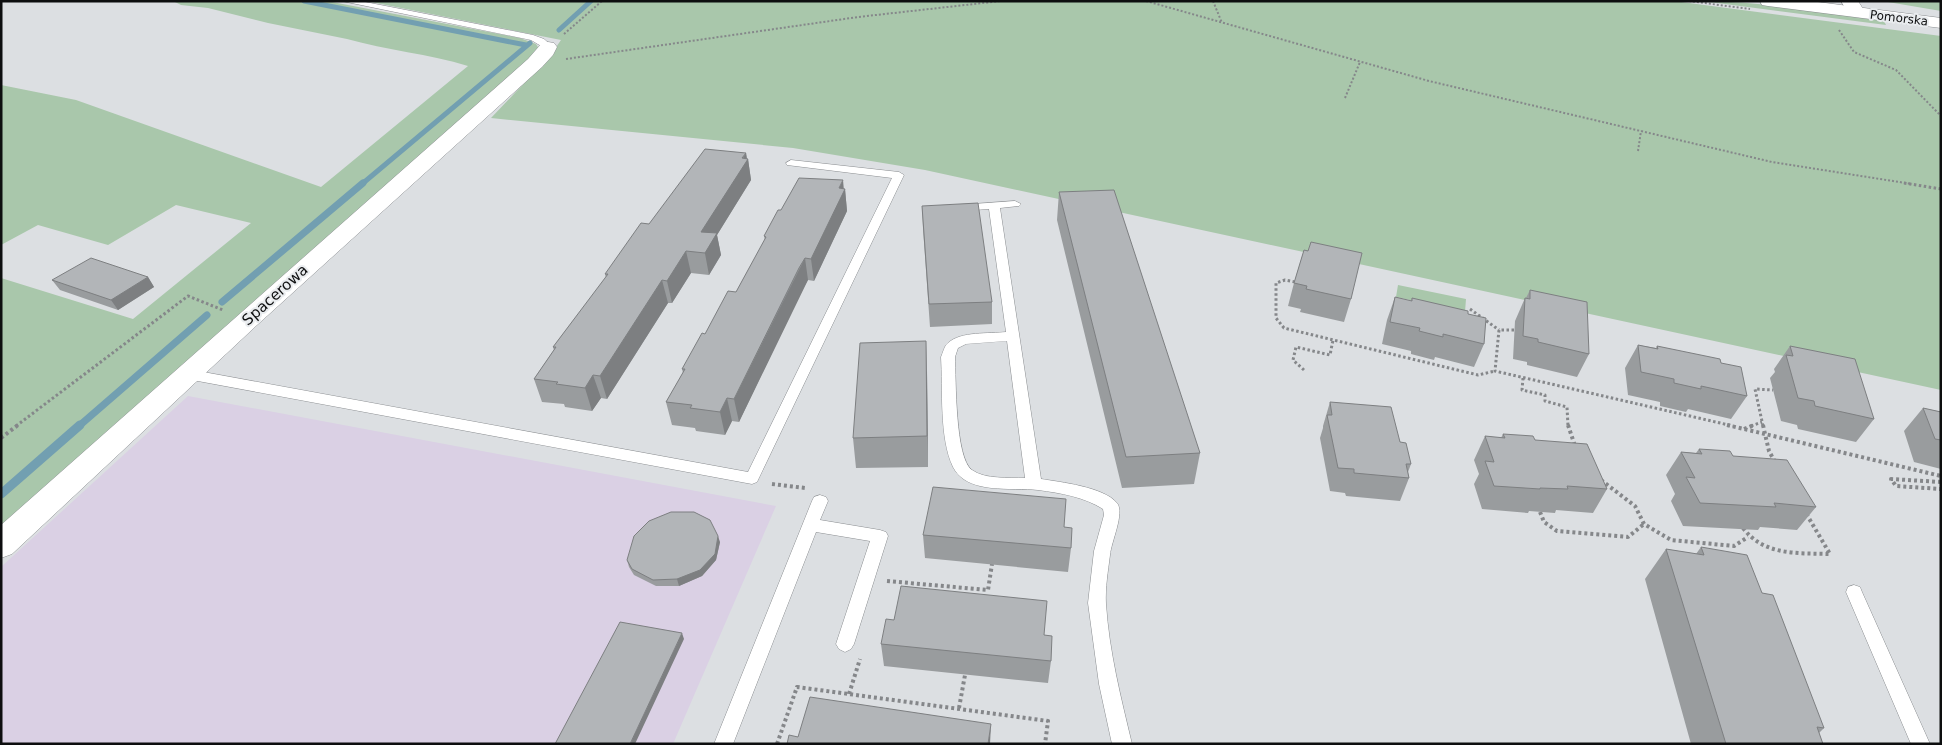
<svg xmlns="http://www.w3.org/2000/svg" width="1942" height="745" viewBox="0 0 1942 745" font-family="'DejaVu Sans',sans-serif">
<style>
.industrial{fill:#dad0e4}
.green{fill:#a9c7ab}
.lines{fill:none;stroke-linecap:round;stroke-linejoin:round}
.stream-far2{stroke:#729fb1;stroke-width:5}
.stream-far1{stroke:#729fb1;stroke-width:7}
.stream{stroke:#729fb1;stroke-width:9}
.lane-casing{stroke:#8b8e91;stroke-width:1}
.street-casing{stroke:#8b8e91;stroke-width:1}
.secondary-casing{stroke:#8b8e91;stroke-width:1}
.path-far2{stroke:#85878a;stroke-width:2;stroke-dasharray:2 2;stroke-linecap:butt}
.path-far1{stroke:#85878a;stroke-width:3;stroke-dasharray:2.5 2.5;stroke-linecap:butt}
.path{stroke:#85878a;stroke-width:4;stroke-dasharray:3 3;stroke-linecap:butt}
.lane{fill:#fff;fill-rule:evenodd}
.street{fill:#fff;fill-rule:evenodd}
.secondary{fill:#fff;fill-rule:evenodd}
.wall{fill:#999c9e}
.shaded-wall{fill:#7d7f81}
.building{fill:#b2b5b8;stroke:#7d7f81}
.labels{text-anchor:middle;stroke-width:4;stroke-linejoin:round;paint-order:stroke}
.far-street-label{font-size:12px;fill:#0d0e0f;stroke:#e9ecef}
.street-label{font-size:15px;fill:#0d0e0f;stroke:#e9ecef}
</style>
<rect width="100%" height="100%" fill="#dcdfe2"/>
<!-- industrial -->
<path class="industrial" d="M 188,396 L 776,506 L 673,744 L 1,744 L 1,567 Z"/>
<!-- green -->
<path class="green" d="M 173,1 L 327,1 L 520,38 L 536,44 L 539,49 L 534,57 L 1,533 L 1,278 L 133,319 L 251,223 L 176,205 L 108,245 L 38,225 L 1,245 L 1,85 L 76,100 L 321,187 L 468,66 C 429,54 386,50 347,39 L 268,23 L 208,8 L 181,5 Z
M 366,1 L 1674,1 L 1941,36 L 1941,390 L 925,170 L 793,148 L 491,118 L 550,56 L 561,40 Z
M 1702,1 C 1763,1 1824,13 1884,21 L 1886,25 Z
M 1882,1 L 1941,2 L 1941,11 Z
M 1398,285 L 1466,299 L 1465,312 L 1396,297 Z"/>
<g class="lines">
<!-- stream-far2 -->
<path class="stream-far2" d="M 304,1 L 526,45
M 559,30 L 591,1
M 362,184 L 530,43"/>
<!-- stream-far1 -->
<path class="stream-far1" d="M 222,302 L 363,183
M 79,426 L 207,315"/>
<!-- stream -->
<path class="stream" d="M 1,494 L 80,425"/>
<defs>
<path id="lane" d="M 342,1 L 360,1 L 533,35 L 544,39 L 553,47 L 548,50 L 531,40 Z
M 791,160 L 899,172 L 904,175 L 757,482 L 752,484 L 187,379 L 182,377 L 180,374 L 182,371 L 187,369 L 748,472 L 892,178 L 787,165 L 786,163 Z
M 1015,201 L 1021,204 L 1019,206 L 1000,208 L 1041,479 C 1060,482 1104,487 1117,503 C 1125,513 1111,542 1110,555 C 1108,571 1105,588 1106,604 C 1109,651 1121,698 1132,744 L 1112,744 L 1099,684 L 1088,603 L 1094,551 L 1104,515 L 1103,509 C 1084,497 1061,493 1038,490 C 1012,487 967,495 953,467 C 939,438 943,389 941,357 C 943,353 944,346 948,343 C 961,331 989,334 1006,332 L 989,209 L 960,211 L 954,208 L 960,205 ZM 1007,341 L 1025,478 C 1009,477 986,480 972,470 C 955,458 956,379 955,357 L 958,348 L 966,344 Z
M 820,495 L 826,497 L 828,501 L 820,520 L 880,530 L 886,532 L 888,536 L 854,644 L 851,649 L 845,652 L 839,649 L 836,644 L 870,541 L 816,532 L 733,744 L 714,744 L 812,501 L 814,497 Z
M 1854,585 L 1860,587 L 1862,592 L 1930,744 L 1911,744 L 1846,592 L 1848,587 Z"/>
<path id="street" d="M 1841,1 L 1858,1 L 1865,12 L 1862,16 L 1850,16 Z
M 548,42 L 554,43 L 557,47 L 553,55 L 542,67 L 256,326 L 12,554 L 1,558 L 1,525 L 528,59 L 542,43 Z"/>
<path id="secondary" d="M 1760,1 L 1810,1 L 1941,18 L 1941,28 L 1768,6 L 1762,5 Z"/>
</defs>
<!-- lane casing -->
<use href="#lane" class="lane-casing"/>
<!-- street casing -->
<use href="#street" class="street-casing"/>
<!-- secondary casing -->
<use href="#secondary" class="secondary-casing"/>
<!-- path-far2 -->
<path class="path-far2" d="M 1146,1 L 1429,81 L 1772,162 L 1912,184
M 1213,1 L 1222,23
M 1689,1 L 1750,9
M 1839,30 L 1854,52 L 1896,70 L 1941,116
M 564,34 L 602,1
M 566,59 L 858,17 L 1001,1
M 1345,98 L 1360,62
M 1638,151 L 1641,131"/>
<!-- path-far1 -->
<path class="path-far1" d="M 1904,183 L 1941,189
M 1295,282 L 1285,280 L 1276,283 L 1276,318 L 1284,328 L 1478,375 L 1495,371
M 1470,309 L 1499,330
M 1514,330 L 1499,330 L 1495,371 L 1733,426
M 1304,370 L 1293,360 L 1296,347 L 1330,355 L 1333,340
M 1523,378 L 1522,390 L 1545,395 L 1545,401 L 1567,407 L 1568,426
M 16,426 L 188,296 L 223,310
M 1751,426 L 1762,422
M 1763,426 L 1755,389 L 1773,390"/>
<!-- path -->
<path class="path" d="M 1568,425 L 1575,446
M 1727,425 L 1765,434 L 1769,451 L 1775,462
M 1763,425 L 1765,434 L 1941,476
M 1744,429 L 1754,425
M 1,438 L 18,425
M 1601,480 L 1635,506 L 1644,524 L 1671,540 L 1734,546 L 1748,537
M 1941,482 L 1891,479 L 1896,486 L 1941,489
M 772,484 L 805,488
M 1540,512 L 1544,522 L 1557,531 L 1628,537 L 1644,524
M 1743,528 C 1764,556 1798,553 1830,554 L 1807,515
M 887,581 L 988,590 L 992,564
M 849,694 L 860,659
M 959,708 L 965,675
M 777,744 L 797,687 L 1048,721 L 1045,744"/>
<!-- lane -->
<use href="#lane" class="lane"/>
<!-- street -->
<use href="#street" class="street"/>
<!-- secondary -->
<use href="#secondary" class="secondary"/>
</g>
<!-- wall -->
<path class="wall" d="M 746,153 L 747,159 L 748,159 L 751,180 L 717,235 L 721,255 L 709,275 L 691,273 L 672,303 L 668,303 L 607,399 L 601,398 L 592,411 L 565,407 L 564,404 L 542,402 L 534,379 L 554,350 L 553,347 L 606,278 L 605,274 L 649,224 Z
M 844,189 L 845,189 L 847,211 L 814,281 L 808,280 L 802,290 L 739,422 L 732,421 L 725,435 L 696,431 L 695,428 L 672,425 L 666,402 L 683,373 L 682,369 L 705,334 L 736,292 L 765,240 L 764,236 Z
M 1059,192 L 1200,453 L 1194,484 L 1122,488 L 1057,220 Z
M 922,206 L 992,302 L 992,324 L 930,327 L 923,228 Z
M 1304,250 L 1351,299 L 1344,322 L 1300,312 L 1301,309 L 1288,306 L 1294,283 Z
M 148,277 L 154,287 L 118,310 L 60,290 L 52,280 Z
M 1530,290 L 1589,354 L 1577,377 L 1527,365 L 1527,362 L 1513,359 L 1515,321 L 1525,298 L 1526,298 Z
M 1395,297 L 1411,301 L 1412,298 L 1468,314 L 1484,344 L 1474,367 L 1435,357 L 1434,360 L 1411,354 L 1411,351 L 1382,344 L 1387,320 Z
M 1638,345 L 1656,348 L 1657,346 L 1721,363 L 1747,396 L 1731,419 L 1688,409 L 1686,412 L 1660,406 L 1660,402 L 1628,395 L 1625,368 Z
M 1790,346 L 1874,419 L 1856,442 L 1798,429 L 1797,425 L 1781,421 L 1770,378 L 1775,372 L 1774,369 Z
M 927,371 L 928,467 L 856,468 L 853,438 Z
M 1330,402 L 1400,442 L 1411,464 L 1408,472 L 1409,478 L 1400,501 L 1346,496 L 1345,493 L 1330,491 L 1320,438 L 1323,428 L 1323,426 Z
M 1923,408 L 1941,412 L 1941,469 L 1914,462 L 1904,431 Z
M 1503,434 L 1535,440 L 1607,489 L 1593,513 L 1556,510 L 1555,513 L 1529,511 L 1528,513 L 1482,509 L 1474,484 L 1479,474 L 1474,460 L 1485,436 L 1501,438 Z
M 1699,449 L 1733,456 L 1816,507 L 1797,530 L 1760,527 L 1758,530 L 1683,526 L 1671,501 L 1675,494 L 1666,475 L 1681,452 L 1696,453 Z
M 1064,527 L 1071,548 L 1068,572 L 925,558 L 923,535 Z
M 720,542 L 716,560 L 702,576 L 679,586 L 656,586 L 634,575 L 629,567 L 627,560 Z
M 1701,547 L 1762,593 L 1824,728 L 1819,733 L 1823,744 L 1691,744 L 1645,579 L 1666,549 L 1696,554 Z
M 1044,635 L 1051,661 L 1048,683 L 884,666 L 881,644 Z"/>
<!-- shaded-wall -->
<path class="shaded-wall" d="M 746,153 L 747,160 L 748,159 L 751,180 L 717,235 L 721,255 L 709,275 L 701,232 Z
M 843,180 L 844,191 L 845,189 L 847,211 L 814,281 L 811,259 L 839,188 Z
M 686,251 L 691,273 L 672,303 L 667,281 Z
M 805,258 L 808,280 L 739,422 L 734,399 Z
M 148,277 L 154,287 L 118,310 L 111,300 Z
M 662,280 L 668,303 L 607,399 L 600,376 Z
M 926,341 L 927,371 L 928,467 L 927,436 Z
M 593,375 L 601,398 L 592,411 L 585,388 Z
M 727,398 L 732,421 L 725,435 L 720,412 Z
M 718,536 L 720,542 L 716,560 L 702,576 L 679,586 L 677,579 Z
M 682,633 L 684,639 L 635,744 L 630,744 Z
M 991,724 L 990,744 L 988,744 Z"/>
<!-- building -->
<path class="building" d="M 705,149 L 746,153 L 742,158 L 748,159 L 701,232 L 717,233 L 705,253 L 686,251 L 667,281 L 662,280 L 600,376 L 593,375 L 585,388 L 556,384 L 558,382 L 534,379 L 556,347 L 553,347 L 608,274 L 605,274 L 641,223 L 649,224 Z
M 799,178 L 843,180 L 839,188 L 845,189 L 811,259 L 805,258 L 799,268 L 734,399 L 727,398 L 720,412 L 690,408 L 692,405 L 666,402 L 685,369 L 682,369 L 702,333 L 705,334 L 728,291 L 736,292 L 766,237 L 764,236 L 778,210 L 781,210 Z
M 1114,190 L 1200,453 L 1126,457 L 1059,192 Z
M 978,203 L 992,302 L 929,304 L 922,206 Z
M 1311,242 L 1362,253 L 1351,299 L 1306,289 L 1307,286 L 1294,283 L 1304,250 L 1308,251 Z
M 91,258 L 148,277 L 111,300 L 52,280 Z
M 1530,290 L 1587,302 L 1589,354 L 1538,342 L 1538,339 L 1523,336 L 1525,298 L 1530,299 Z
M 1395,297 L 1412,301 L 1412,298 L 1468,311 L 1468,314 L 1486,318 L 1484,344 L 1443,334 L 1443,337 L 1419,331 L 1420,328 L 1390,322 Z
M 926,341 L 927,436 L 853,438 L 860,343 Z
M 1638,345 L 1658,349 L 1657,346 L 1720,359 L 1721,363 L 1741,367 L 1747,396 L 1701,386 L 1701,389 L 1674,383 L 1674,379 L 1641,372 Z
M 1790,346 L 1855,359 L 1874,419 L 1815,406 L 1814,401 L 1798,398 L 1786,355 L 1793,356 Z
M 1330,402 L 1391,407 L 1400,442 L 1406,443 L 1411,464 L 1406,464 L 1409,478 L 1354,473 L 1354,469 L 1338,468 L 1327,415 L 1332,415 Z
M 1923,408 L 1941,412 L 1941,440 L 1935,439 Z
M 1503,434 L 1533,436 L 1535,440 L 1587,444 L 1607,489 L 1567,486 L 1568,489 L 1540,488 L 1540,489 L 1494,486 L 1485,461 L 1494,462 L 1485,436 L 1505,438 Z
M 1699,449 L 1730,451 L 1733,456 L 1787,460 L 1816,507 L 1774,503 L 1776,507 L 1700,503 L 1686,477 L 1695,478 L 1681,452 L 1702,454 Z
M 933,487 L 1066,499 L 1064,527 L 1072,528 L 1071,548 L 923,535 Z
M 671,512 L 694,512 L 710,520 L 718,536 L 715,554 L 700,570 L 677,579 L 653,580 L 632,569 L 627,560 L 634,536 L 649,521 Z
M 1701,547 L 1747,555 L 1762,593 L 1773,595 L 1824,728 L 1817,727 L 1823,744 L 1726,744 L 1666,549 L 1704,555 Z
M 901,586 L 1047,601 L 1044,635 L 1052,636 L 1051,661 L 881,644 L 886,619 L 894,620 Z
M 620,622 L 682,633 L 630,744 L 555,744 Z
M 810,697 L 991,724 L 988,744 L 787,744 L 789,735 L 798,737 Z"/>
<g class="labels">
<!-- far-street labels -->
<g class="far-street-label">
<text transform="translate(1899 18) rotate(7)" y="4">Pomorska</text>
</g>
<!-- street labels -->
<g class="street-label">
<text transform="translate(275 295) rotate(-42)" y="5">Spacerowa</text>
</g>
</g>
<!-- border -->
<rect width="1942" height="745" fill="none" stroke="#0d0e0f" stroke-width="5"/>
</svg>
